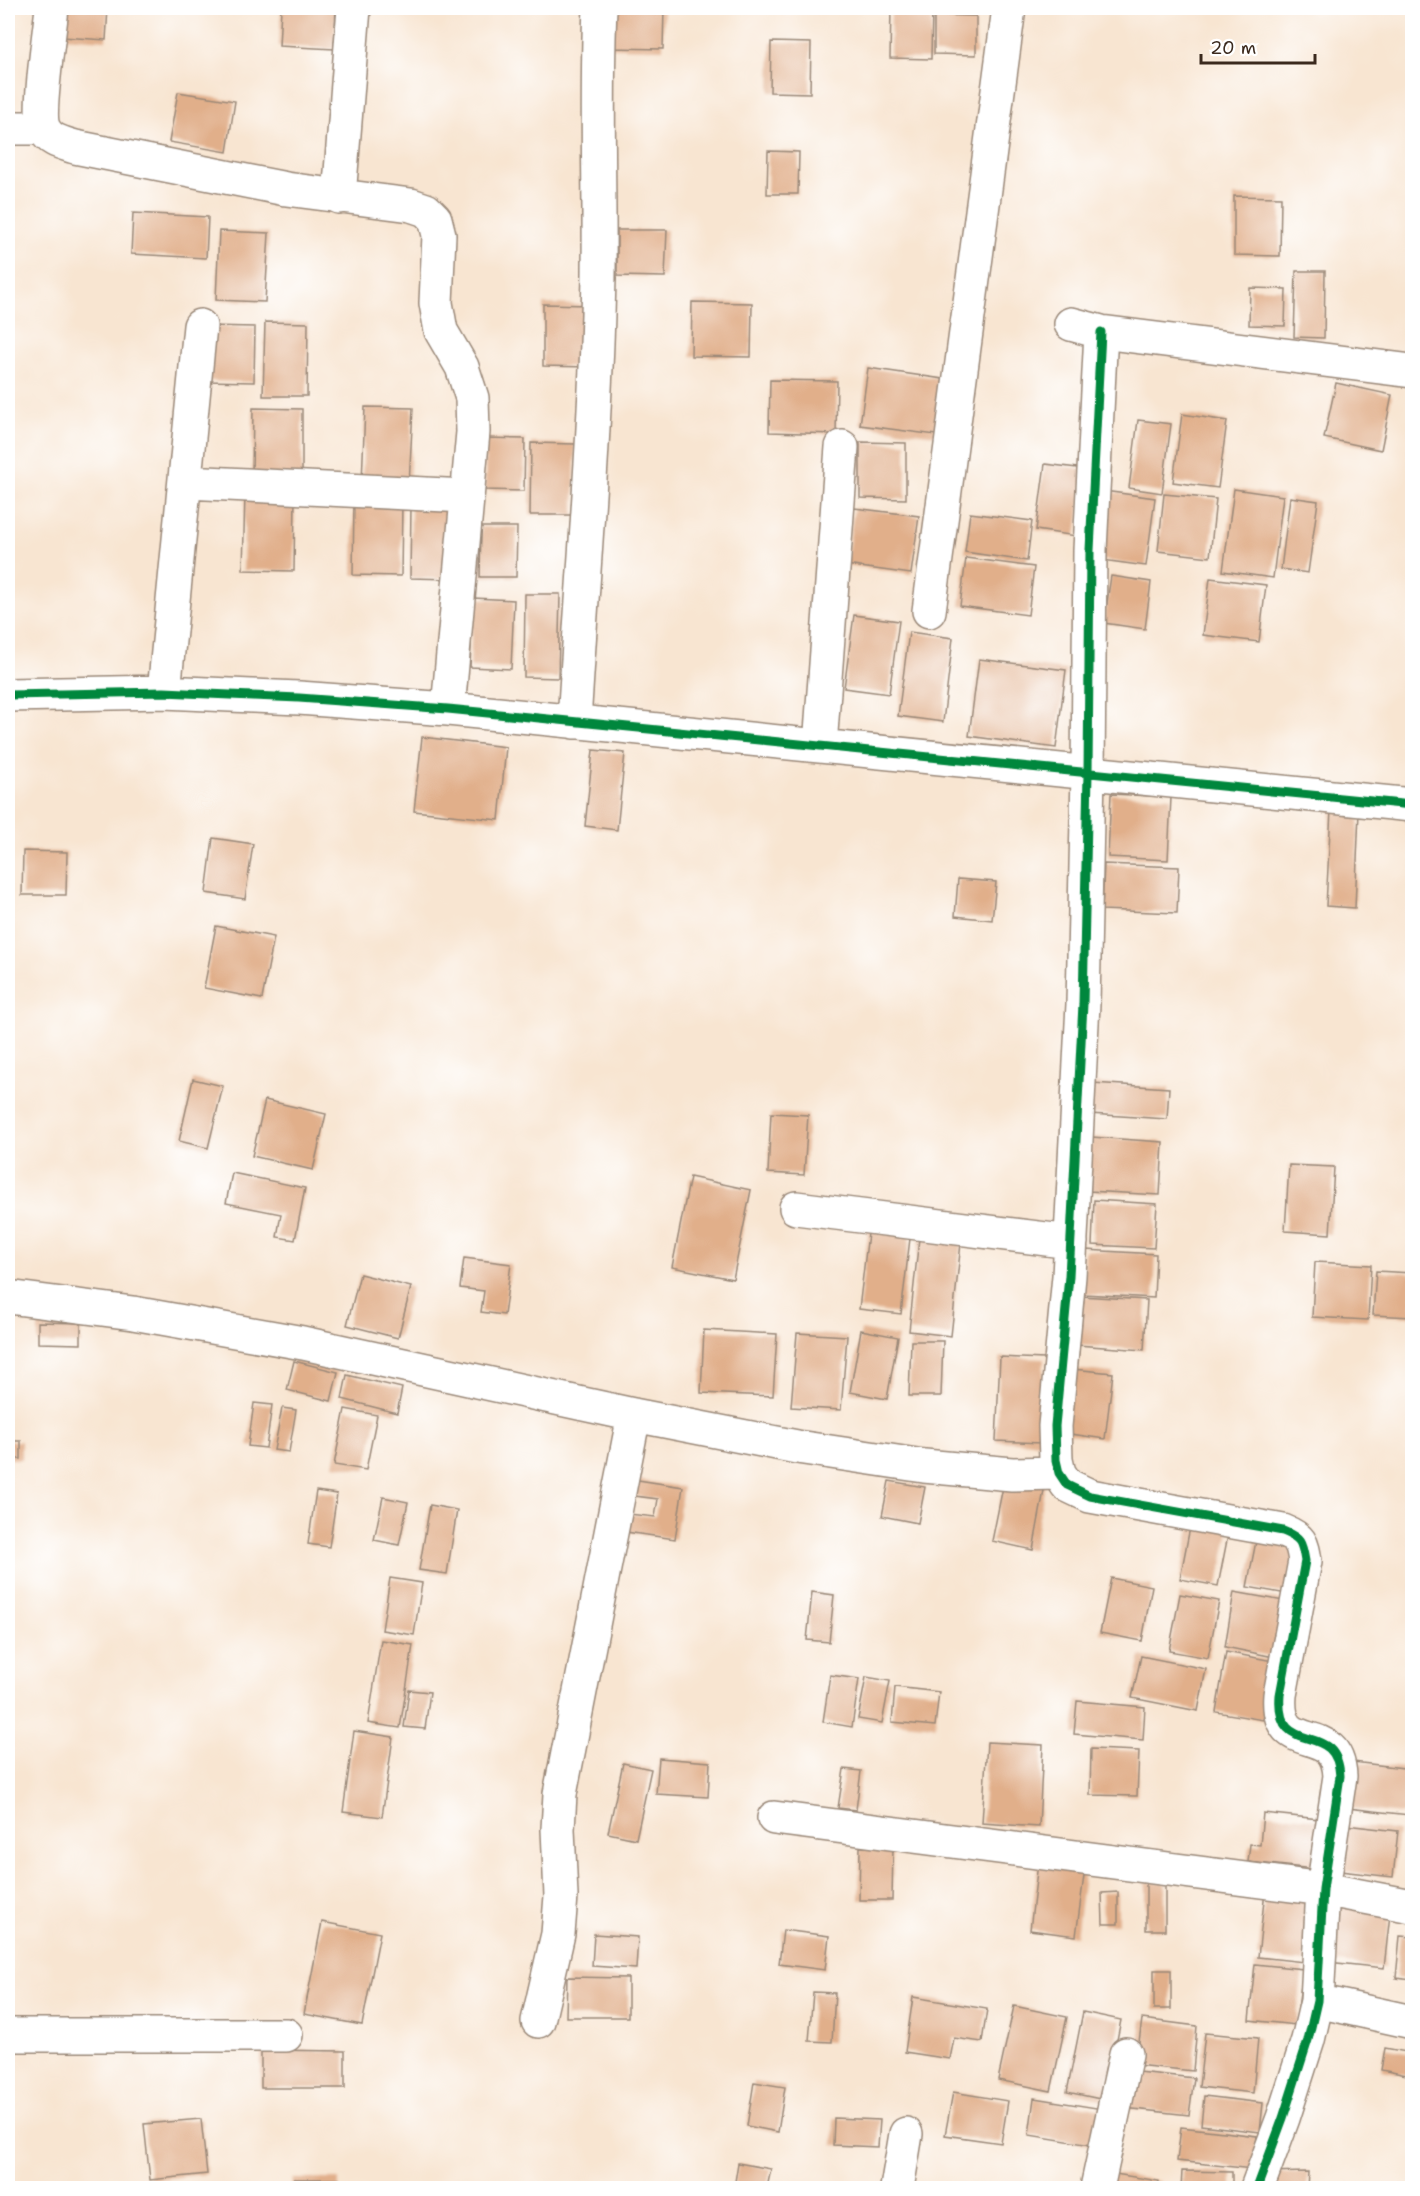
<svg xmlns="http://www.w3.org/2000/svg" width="1420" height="2196" viewBox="0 0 1420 2196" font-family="'Shantell Sans',sans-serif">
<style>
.building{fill:#e1af8a}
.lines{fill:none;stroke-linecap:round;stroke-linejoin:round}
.minor-casing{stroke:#9a8878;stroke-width:36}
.minor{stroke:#fff;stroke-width:33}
.cycleway-casing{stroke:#fff;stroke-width:13}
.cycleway{stroke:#00873e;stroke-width:9}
</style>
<rect width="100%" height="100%" fill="#fff"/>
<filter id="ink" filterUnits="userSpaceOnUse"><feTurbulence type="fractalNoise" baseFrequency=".0167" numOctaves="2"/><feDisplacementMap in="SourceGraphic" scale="12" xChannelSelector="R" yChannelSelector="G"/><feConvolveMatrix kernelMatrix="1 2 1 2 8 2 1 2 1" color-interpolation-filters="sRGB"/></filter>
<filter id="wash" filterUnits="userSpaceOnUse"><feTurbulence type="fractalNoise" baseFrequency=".008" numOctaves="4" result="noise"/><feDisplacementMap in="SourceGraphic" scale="24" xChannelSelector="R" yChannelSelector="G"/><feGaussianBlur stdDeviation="1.35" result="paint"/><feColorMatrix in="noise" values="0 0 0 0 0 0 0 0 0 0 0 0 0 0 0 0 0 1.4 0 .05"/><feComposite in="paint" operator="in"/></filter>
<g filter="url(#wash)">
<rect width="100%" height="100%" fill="#f8e5d1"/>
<g id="blocks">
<!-- building -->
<path class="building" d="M 63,8 L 108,8 L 106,40 L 62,37 Z
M 281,8 L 336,8 L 334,49 L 279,46 Z
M 610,8 L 664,8 L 663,49 L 609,48 Z
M 891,8 L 932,8 L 931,59 L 890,58 Z
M 934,15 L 976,16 L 976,55 L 934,54 Z
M 771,42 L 811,43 L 810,93 L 770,92 Z
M 178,92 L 235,101 L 227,152 L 169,142 Z
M 768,151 L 799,152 L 798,194 L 767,194 Z
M 1234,196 L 1281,197 L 1280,256 L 1234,255 Z
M 133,213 L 208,217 L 206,258 L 131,254 Z
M 617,230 L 667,230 L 665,277 L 617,276 Z
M 219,231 L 269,233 L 265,302 L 216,300 Z
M 1296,271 L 1325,271 L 1324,338 L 1294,337 Z
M 1250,288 L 1286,289 L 1285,326 L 1249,325 Z
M 692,302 L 752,303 L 751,357 L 691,356 Z
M 543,304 L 590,305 L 589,367 L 543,366 Z
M 265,322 L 308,323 L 307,396 L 263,396 Z
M 206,326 L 255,327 L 254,382 L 205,381 Z
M 868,368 L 943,379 L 936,435 L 860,425 Z
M 770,380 L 837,381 L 836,434 L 769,432 Z
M 1336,383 L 1392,395 L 1381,450 L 1324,438 Z
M 365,407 L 413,408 L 409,485 L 362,482 Z
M 253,408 L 302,409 L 302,477 L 252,476 Z
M 1182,414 L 1227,421 L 1218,488 L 1173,482 Z
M 1138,420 L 1171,424 L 1162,493 L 1129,488 Z
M 485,438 L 525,439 L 524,491 L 485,490 Z
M 860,442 L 906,443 L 906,499 L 860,498 Z
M 531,443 L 575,444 L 574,515 L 530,515 Z
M 1045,464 L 1085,469 L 1076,536 L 1036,530 Z
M 1234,489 L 1283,496 L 1273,578 L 1223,571 Z
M 1104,491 L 1155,498 L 1146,566 L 1095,559 Z
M 245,494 L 295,495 L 294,571 L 243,570 Z
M 1164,494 L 1216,499 L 1210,557 L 1158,551 Z
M 1290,497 L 1318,501 L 1308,573 L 1281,569 Z
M 354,500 L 402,501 L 401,576 L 353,575 Z
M 411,505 L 452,506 L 452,579 L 410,578 Z
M 854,508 L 919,516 L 911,574 L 846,565 Z
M 970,513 L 1032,521 L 1027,561 L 965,552 Z
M 481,527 L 517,527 L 516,577 L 480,577 Z
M 966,558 L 1034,567 L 1028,615 L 960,606 Z
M 1111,576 L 1151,582 L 1145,629 L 1104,623 Z
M 1210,578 L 1266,585 L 1259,642 L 1203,635 Z
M 525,594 L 560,594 L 558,678 L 524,677 Z
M 473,598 L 514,600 L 511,669 L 470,667 Z
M 854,615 L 899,621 L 889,694 L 844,688 Z
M 909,632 L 953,638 L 943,722 L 898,716 Z
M 979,659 L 1066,670 L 1056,748 L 969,736 Z
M 422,737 L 506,747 L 499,820 L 414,811 Z
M 593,750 L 625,753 L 617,830 L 585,826 Z
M 1111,794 L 1171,797 L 1168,860 L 1108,857 Z
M 1331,810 L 1359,812 L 1355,908 L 1326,906 Z
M 213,838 L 253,844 L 245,899 L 206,893 Z
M 23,851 L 67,852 L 66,895 L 22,895 Z
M 1104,864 L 1179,867 L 1177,913 L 1102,910 Z
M 958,879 L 996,882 L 992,920 L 955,916 Z
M 216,926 L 274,937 L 262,999 L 204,988 Z
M 193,1079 L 223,1086 L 208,1148 L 179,1141 Z
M 1092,1083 L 1169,1088 L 1167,1119 L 1090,1114 Z
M 265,1100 L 326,1114 L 313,1170 L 252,1156 Z
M 771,1113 L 808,1115 L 804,1175 L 768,1173 Z
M 1091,1137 L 1163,1142 L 1160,1195 L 1088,1191 Z
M 1289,1165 L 1334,1167 L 1330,1234 L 1285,1231 Z
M 232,1173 L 305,1188 L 295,1240 L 277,1237 L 281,1214 L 226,1203 Z
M 690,1177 L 751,1190 L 733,1279 L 672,1267 Z
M 1094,1200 L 1157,1204 L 1154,1248 L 1092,1245 Z
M 869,1225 L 911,1230 L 901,1314 L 859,1309 Z
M 919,1238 L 961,1243 L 951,1336 L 909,1331 Z
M 1085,1250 L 1156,1254 L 1154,1298 L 1083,1294 Z
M 464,1258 L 511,1264 L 504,1315 L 481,1312 L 484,1291 L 460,1288 Z
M 1315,1262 L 1371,1265 L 1368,1320 L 1312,1317 Z
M 1376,1271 L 1412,1273 L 1412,1317 L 1373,1315 Z
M 360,1274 L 411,1287 L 398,1338 L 347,1325 Z
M 1080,1296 L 1147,1300 L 1144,1350 L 1077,1345 Z
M 38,1322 L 81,1323 L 81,1344 L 38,1343 Z
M 704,1330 L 777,1334 L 773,1396 L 701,1393 Z
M 861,1330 L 898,1337 L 887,1399 L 850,1392 Z
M 797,1333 L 847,1336 L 841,1410 L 791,1407 Z
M 911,1341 L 943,1341 L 941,1396 L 909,1396 Z
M 1000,1357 L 1044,1359 L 1040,1443 L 996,1441 Z
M 294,1361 L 338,1372 L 331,1401 L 287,1390 Z
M 1072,1369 L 1113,1373 L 1105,1439 L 1064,1433 Z
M 347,1375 L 402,1388 L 397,1413 L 342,1399 Z
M 254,1403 L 272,1405 L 266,1448 L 248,1446 Z
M 282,1408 L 296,1410 L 289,1452 L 274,1450 Z
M 345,1409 L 377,1415 L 366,1470 L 334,1465 Z
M 8,1441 L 21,1441 L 21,1459 L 8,1459 Z
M 1005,1477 L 1045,1485 L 1033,1550 L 992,1541 Z
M 638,1480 L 683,1487 L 675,1539 L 626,1532 L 629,1514 L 655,1517 L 658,1499 L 635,1496 Z
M 889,1481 L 925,1487 L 918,1523 L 882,1516 Z
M 316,1491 L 337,1494 L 329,1547 L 308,1544 Z
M 383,1497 L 408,1502 L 399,1545 L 374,1540 Z
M 430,1505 L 457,1510 L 447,1574 L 419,1570 Z
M 1191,1522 L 1229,1530 L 1218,1586 L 1180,1579 Z
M 1257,1536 L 1296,1542 L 1287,1594 L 1247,1587 Z
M 390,1578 L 422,1583 L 414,1635 L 382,1630 Z
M 1111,1578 L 1152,1586 L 1142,1641 L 1100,1633 Z
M 812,1592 L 834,1595 L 829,1642 L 807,1640 Z
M 1234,1592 L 1284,1601 L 1274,1657 L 1225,1647 Z
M 1180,1594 L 1219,1601 L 1208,1658 L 1169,1651 Z
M 381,1640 L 413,1645 L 400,1728 L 368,1723 Z
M 1226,1652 L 1273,1661 L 1263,1720 L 1216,1712 Z
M 1141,1656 L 1206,1669 L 1198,1711 L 1132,1698 Z
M 830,1675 L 859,1679 L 852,1727 L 823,1722 Z
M 866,1677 L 890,1681 L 882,1723 L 858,1719 Z
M 895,1687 L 939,1692 L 935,1726 L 892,1722 Z
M 409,1690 L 430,1692 L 425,1729 L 404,1727 Z
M 1077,1701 L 1145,1707 L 1143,1740 L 1074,1734 Z
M 354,1731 L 393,1737 L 382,1817 L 343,1812 Z
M 987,1742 L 1043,1745 L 1039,1827 L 982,1823 Z
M 1091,1749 L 1139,1751 L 1137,1796 L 1090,1795 Z
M 659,1758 L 710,1762 L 708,1797 L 656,1794 Z
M 1353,1762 L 1412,1769 L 1409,1815 L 1348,1808 Z
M 623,1763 L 651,1769 L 636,1839 L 608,1833 Z
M 844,1769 L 861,1771 L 856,1810 L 838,1808 Z
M 1263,1813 L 1319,1819 L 1314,1869 L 1248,1862 L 1250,1844 L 1260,1845 Z
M 1345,1825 L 1398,1831 L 1393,1877 L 1340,1871 Z
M 860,1847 L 893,1847 L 892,1900 L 859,1900 Z
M 1038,1863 L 1085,1868 L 1076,1936 L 1030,1930 Z
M 1146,1882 L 1165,1882 L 1165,1930 L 1146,1930 Z
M 1265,1891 L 1312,1896 L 1304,1962 L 1258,1957 Z
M 1118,1892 L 1118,1924 L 1103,1924 L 1102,1893 Z
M 1335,1899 L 1391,1905 L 1384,1968 L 1328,1962 Z
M 322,1922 L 380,1933 L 362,2025 L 304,2014 Z
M 783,1930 L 829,1936 L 825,1970 L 779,1964 Z
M 594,1934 L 638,1937 L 636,1969 L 592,1966 Z
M 1400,1936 L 1412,1937 L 1412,1980 L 1396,1978 Z
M 1255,1964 L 1303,1969 L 1296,2025 L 1249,2020 Z
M 1154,1970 L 1171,1970 L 1171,2009 L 1154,2009 Z
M 567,1977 L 628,1978 L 628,2017 L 566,2017 Z
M 813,1992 L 835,1993 L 832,2042 L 809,2041 Z
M 913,1997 L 987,2009 L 982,2042 L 954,2038 L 950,2059 L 905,2052 Z
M 1014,2006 L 1067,2017 L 1051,2091 L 998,2080 Z
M 1083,2012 L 1121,2020 L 1105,2100 L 1067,2092 Z
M 1142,2019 L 1197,2026 L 1193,2071 L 1136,2065 Z
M 1205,2033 L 1258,2038 L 1253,2093 L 1199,2087 Z
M 1385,2048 L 1412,2053 L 1412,2076 L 1381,2070 Z
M 261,2050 L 345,2051 L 345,2088 L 261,2088 Z
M 1128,2071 L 1194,2078 L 1189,2115 L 1124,2108 Z
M 754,2082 L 785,2087 L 778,2132 L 747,2126 Z
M 953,2092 L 1008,2101 L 1001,2143 L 945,2135 Z
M 1204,2096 L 1263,2103 L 1260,2132 L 1201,2125 Z
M 1034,2098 L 1103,2109 L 1097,2146 L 1029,2135 Z
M 834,2118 L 880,2120 L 878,2147 L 833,2145 Z
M 201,2119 L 207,2174 L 150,2180 L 144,2124 Z
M 1181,2127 L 1257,2136 L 1253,2169 L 1177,2161 Z
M 738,2163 L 771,2169 L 767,2188 L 734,2188 Z
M 1182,2171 L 1232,2172 L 1232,2188 L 1181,2188 Z
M 1308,2172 L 1307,2188 L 1265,2188 L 1265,2173 Z
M 1109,2173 L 1159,2181 L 1158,2188 L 1106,2188 Z
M 293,2179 L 339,2179 L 339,2188 L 292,2188 Z"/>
</g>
</g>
<g filter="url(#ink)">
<use href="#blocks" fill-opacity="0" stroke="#9a8878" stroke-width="1.5"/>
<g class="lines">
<defs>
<path id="minor" d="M 52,8 C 50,28 37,115 44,129 C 50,141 63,143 75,147 L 286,189 L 411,205 L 426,210 L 435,219 L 439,235 L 436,303 L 441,331 L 462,367 L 472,398 L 473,432 L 448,709
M 8,128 L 43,128
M 339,197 L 354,8
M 1071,324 L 1101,332 L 1412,371
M 1101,332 L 1090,550 L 1088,773 L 1083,1004 L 1069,1276 L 1055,1426 L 1056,1460 L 1059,1473 L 1067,1485 L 1090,1496 L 1283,1531 C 1301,1538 1302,1542 1305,1561 L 1280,1695 C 1275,1761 1337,1717 1340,1776 L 1323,1889 L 1317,2001 L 1308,2040 L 1283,2118 L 1257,2188
M 186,482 L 466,496
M 929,611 L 1009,8
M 164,692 L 200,326
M 8,695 L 164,692 L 299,698 L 448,709 L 1412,805
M 574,722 C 583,574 596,425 599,276 C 600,187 596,97 600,8
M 820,746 L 842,447
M 796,1208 L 1071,1242
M 8,1297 L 133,1313 L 303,1343 L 634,1415 L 797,1447 L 924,1466 L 1012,1474 L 1059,1473
M 774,1818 L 1323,1889 L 1412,1906
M 1317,2001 L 1412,2022
M 538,2021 L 558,1934 L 561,1896 L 558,1829 L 560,1794 L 634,1415
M 8,2035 L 286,2035
M 897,2188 L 906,2134
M 1097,2188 L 1126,2054"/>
</defs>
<!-- minor casing -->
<use href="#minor" class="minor-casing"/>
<!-- minor -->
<use href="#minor" class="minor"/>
<defs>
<path id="cycleway" d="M 1101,332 L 1090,550 L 1088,773 L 1083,1004 L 1069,1276 L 1055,1426 L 1056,1460 L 1059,1473 L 1067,1485 L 1090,1496 L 1283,1531 C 1301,1538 1302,1542 1305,1561 L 1280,1695 C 1275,1761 1337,1717 1340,1776 L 1323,1889 L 1317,2001 L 1308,2040 L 1283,2118 L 1257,2188
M 8,695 L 164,692 L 299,698 L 448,709 L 1412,805"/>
</defs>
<!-- cycleway casing -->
<use href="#cycleway" class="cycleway-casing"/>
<!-- cycleway -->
<use href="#cycleway" class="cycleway"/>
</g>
</g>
<!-- margin -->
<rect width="1420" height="2196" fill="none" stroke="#fff" stroke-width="30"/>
<!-- scale -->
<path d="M1201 54v9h114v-9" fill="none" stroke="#3b2a1e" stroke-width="3"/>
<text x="1210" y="54" font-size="18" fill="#3b2a1e" stroke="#ffffff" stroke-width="4.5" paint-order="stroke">20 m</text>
</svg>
